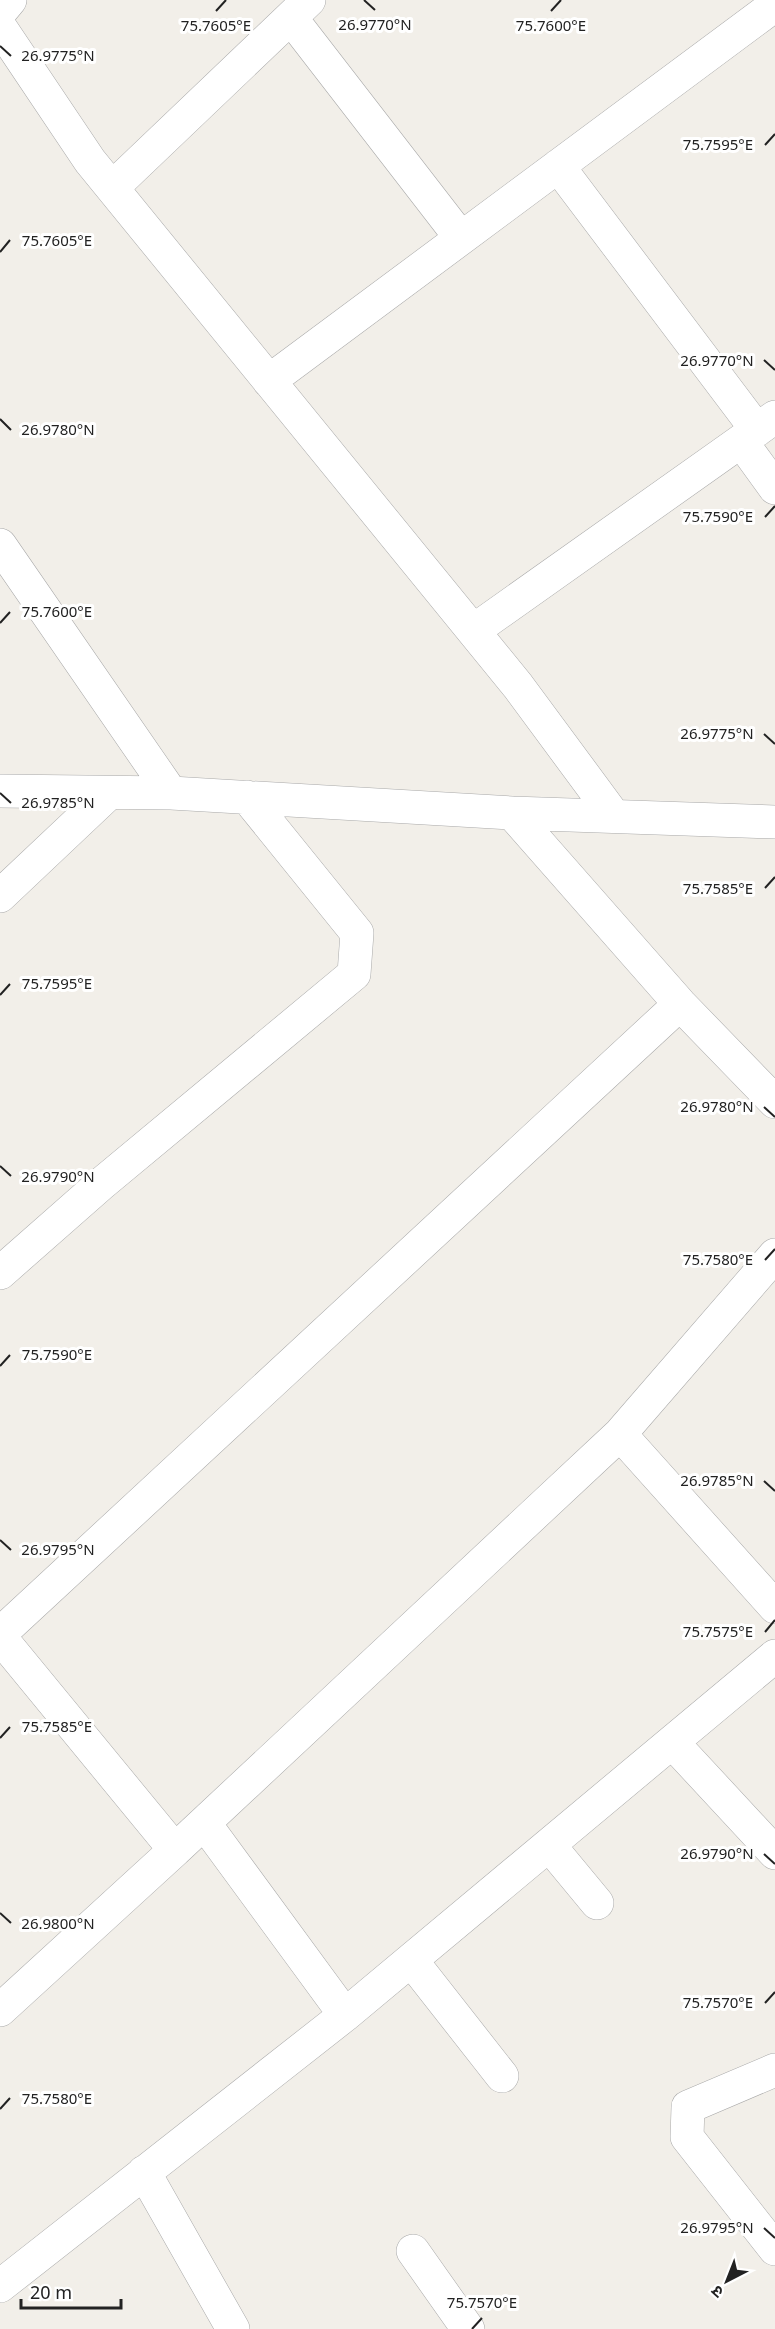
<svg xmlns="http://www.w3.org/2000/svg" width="775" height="2329" viewBox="0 0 775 2329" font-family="'Noto Sans','Noto Sans Devanagari',sans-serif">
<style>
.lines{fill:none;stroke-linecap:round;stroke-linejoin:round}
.minor-casing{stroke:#a9a9a9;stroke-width:34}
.minor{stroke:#fff;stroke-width:33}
.ticks{fill:none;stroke:#222;stroke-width:2}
.ticks-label{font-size:15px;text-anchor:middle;fill:#222;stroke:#fff;stroke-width:6;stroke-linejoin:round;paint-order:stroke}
</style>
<rect width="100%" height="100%" fill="#f2efe9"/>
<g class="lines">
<defs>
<path id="minor" d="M 0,12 L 10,0
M 291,18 L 461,238
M 0,27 L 90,161 L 518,686 L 614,816
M 558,166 L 757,430
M 112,188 L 309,0
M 269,381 L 775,5
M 741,441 L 775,488
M 0,545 L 171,793
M 473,631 L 775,417
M 0,791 L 171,793 L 512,813 L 775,822
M 512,813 L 680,1004 L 775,1102
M 0,896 L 108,794
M 0,1273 L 100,1185 L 354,974 L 357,933 L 247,797
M 620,1434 L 775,1607
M 0,1634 L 680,1004
M 0,1637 L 175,1850 L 620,1434 L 775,1255
M 672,1742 L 775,1853
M 205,1824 L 345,2015
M 549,1845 L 597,1903
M 411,1960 L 502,2076
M 0,2010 L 175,1850
M 775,2070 L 688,2107 L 687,2137 L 775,2249
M 144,2172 L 233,2329
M 413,2251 L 468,2329
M 0,2286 L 345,2015 L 775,1656"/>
</defs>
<!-- minor casing -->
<use href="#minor" class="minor-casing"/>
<!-- minor -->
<use href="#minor" class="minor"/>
</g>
<!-- ticks -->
<path class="ticks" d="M 364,0 L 375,10M 216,11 L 226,0M 551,11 L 561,0M 0,46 L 11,56M 765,145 L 775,134M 0,252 L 10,240M 764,360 L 775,370M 0,419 L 11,430M 765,517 L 775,506M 0,623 L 10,612M 764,734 L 775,744M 0,793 L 11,803M 765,888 L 775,877M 0,995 L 10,984M 764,1107 L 775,1117M 0,1166 L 11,1176M 765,1260 L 775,1249M 0,1366 L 10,1355M 764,1481 L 775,1491M 0,1540 L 11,1550M 765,1632 L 775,1620M 0,1738 L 10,1727M 764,1854 L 775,1864M 0,1913 L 11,1923M 765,2003 L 775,1992M 0,2109 L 10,2098M 764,2228 L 775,2238M 472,2329 L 482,2318"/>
<g class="ticks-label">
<text x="375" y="30">26.9770°N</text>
<text x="216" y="31">75.7605°E</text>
<text x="551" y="31">75.7600°E</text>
<text x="58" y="61">26.9775°N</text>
<text x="718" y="150">75.7595°E</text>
<text x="57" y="246">75.7605°E</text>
<text x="717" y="366">26.9770°N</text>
<text x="58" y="435">26.9780°N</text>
<text x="718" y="522">75.7590°E</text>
<text x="57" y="617">75.7600°E</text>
<text x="717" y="739">26.9775°N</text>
<text x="58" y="808">26.9785°N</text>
<text x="718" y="894">75.7585°E</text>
<text x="57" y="989">75.7595°E</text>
<text x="717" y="1112">26.9780°N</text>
<text x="58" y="1182">26.9790°N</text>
<text x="718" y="1265">75.7580°E</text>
<text x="57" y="1360">75.7590°E</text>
<text x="717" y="1486">26.9785°N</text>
<text x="58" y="1555">26.9795°N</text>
<text x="718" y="1637">75.7575°E</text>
<text x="57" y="1732">75.7585°E</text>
<text x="717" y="1859">26.9790°N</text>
<text x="58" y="1929">26.9800°N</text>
<text x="718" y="2008">75.7570°E</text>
<text x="57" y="2104">75.7580°E</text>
<text x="717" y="2233">26.9795°N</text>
<text x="482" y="2308">75.7570°E</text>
</g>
<!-- north arrow -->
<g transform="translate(727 2281) rotate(222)" stroke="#ffffff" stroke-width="4.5" paint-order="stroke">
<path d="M0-4.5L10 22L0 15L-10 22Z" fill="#222222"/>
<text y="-9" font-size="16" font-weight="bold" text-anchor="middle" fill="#222222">उ</text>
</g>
<!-- scale -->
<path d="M21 2299v9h100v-9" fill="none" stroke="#222222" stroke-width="3"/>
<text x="30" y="2299" font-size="18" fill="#222222" stroke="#ffffff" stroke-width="4.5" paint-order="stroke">20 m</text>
</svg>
